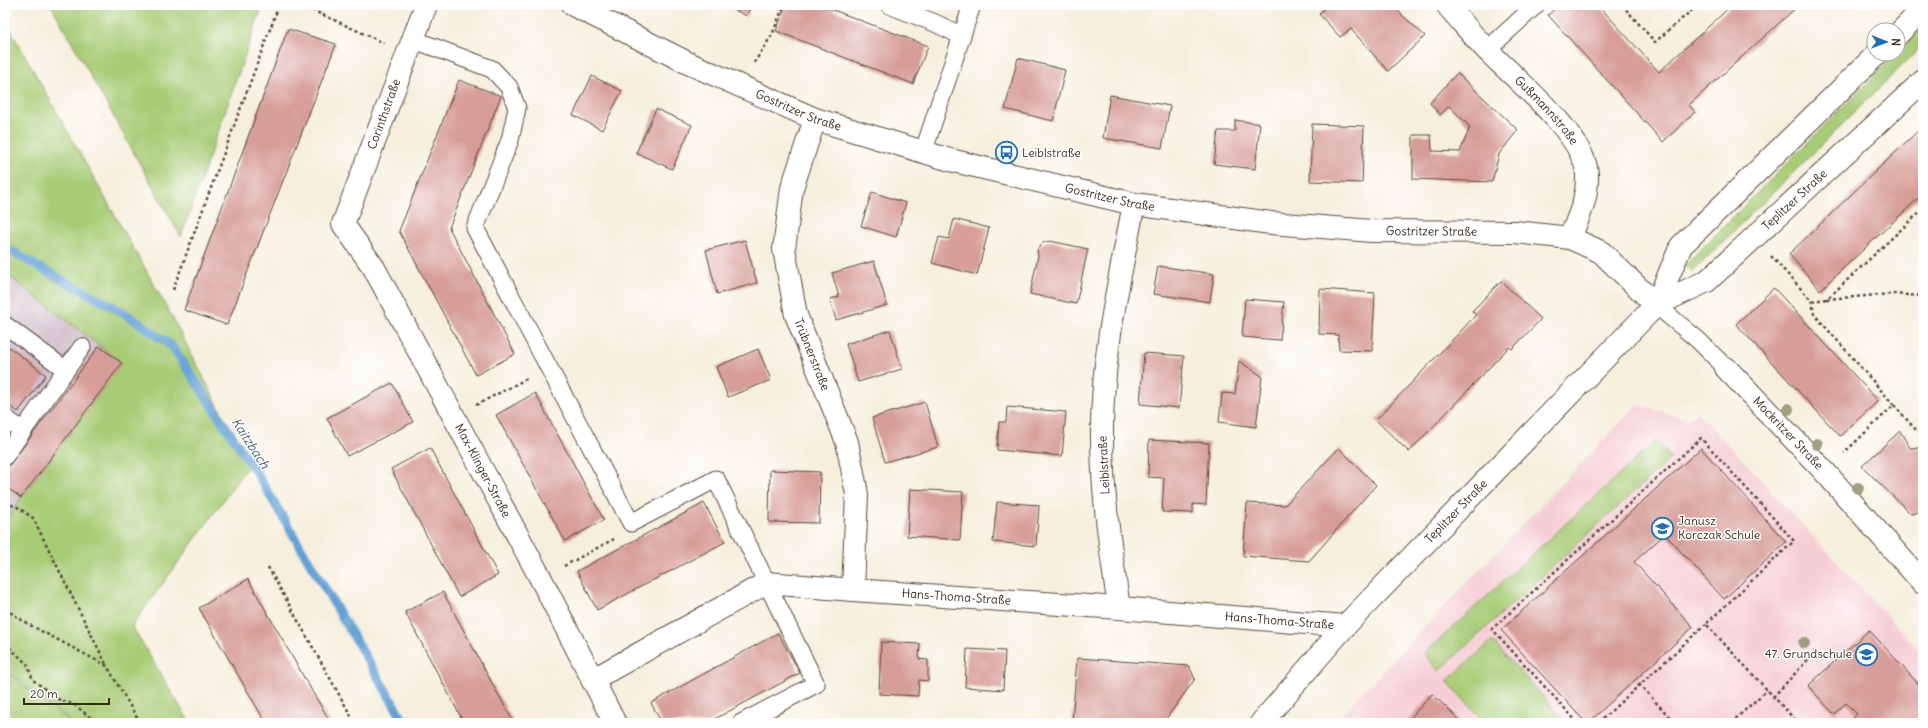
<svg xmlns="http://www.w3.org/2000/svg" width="1928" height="728" viewBox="0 0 1928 728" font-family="Delius,sans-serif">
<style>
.built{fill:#f6cfd6}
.industrial{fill:#d1bdc9}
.green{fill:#a8cc76;stroke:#727b4a}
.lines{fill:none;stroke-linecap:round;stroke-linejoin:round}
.stream{stroke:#63a1d5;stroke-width:9}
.building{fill:#d79d98}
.lane-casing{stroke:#57483b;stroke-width:19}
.street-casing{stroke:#57483b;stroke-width:24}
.secondary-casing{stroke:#57483b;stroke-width:24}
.path{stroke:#57483b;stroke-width:2.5;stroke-dasharray:3 3;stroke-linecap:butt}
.lane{stroke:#fff;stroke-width:17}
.street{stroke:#fff;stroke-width:22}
.secondary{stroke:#fff;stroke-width:22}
.tree{fill:#a19e82}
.labels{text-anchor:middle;stroke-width:3;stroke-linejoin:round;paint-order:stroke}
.street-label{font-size:12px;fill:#3b2a1e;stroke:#fff}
.poi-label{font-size:12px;fill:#3b2a1e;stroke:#fff;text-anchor:start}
.water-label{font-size:13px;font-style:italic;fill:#4d6070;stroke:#fff}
</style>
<rect width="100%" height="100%" fill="#fff"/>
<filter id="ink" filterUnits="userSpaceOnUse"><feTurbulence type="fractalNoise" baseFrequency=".025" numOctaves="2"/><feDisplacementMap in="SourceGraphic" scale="8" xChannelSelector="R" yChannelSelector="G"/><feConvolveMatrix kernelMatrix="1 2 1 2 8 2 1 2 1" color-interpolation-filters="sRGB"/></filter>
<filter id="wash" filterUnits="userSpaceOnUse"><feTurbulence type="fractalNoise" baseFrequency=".012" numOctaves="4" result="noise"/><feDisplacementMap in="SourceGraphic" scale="16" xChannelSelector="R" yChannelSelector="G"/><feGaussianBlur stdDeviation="0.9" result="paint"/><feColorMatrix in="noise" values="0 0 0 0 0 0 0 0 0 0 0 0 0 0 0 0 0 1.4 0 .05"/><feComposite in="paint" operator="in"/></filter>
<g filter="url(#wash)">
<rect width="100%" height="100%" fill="#f6efdd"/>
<!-- built -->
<path class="built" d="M 1637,405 L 1689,419 L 1697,411 L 1923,655 L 1923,723 L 1333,723 Z"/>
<!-- industrial -->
<path class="industrial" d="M 5,273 L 122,363 L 21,498 L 5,523 Z"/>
<!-- green -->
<path class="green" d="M 51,5 L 259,5 L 262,7 L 181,237 Z
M 5,20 L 171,315 L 249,465 L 132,626 L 190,723 L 74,723 L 5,669 L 5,523 L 21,498 L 122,363 L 5,273 Z
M 1923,27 L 1923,45 L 1692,272 L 1685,265 L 1896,54 L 1898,54 L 1898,52 Z
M 1656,441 L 1671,458 L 1439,671 L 1424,654 Z
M 1492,641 L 1567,723 L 1485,723 L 1447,681 Z
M 5,671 L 72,723 L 5,723 Z"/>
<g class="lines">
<!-- stream -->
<path class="stream" d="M 5,247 L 42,269 L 123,312 L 172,346 L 256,472 L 405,723"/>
</g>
<g id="blocks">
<!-- building -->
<path class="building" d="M 724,5 L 751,5 L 747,16 Z
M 786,5 L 820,5 L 928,46 L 913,84 L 776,31 Z
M 1328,5 L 1391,5 L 1425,36 L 1388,71 L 1351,29 L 1340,37 L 1319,14 Z
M 1559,5 L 1598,5 L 1659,72 L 1732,5 L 1799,5 L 1689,105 L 1695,112 L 1663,142 L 1548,15 Z
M 288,29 L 336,44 L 227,325 L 184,310 Z
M 1018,58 L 1065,70 L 1053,121 L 1005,109 Z
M 1457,73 L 1518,130 L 1499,154 L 1492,182 L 1413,179 L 1413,135 L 1431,135 L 1432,151 L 1460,152 L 1470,127 L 1449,106 L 1440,115 L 1430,103 Z
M 592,76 L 622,91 L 602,130 L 573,115 Z
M 459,80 L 501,96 L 449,228 L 515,354 L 476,375 L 399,231 Z
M 1110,95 L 1170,106 L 1162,148 L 1103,138 Z
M 656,109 L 692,125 L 672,169 L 636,153 Z
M 1235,120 L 1260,124 L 1255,169 L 1214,164 L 1218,131 L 1235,131 Z
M 1312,124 L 1364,126 L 1362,183 L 1310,181 Z
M 1923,126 L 1923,194 L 1820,290 L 1789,254 Z
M 872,192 L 906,203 L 896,237 L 861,226 Z
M 954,219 L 989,228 L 977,275 L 932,263 L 939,237 L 949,239 Z
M 745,240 L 757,283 L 717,294 L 706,250 Z
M 1050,241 L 1088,249 L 1076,304 L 1030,294 L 1038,256 L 1037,250 L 1042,243 Z
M 874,261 L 887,305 L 836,320 L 830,299 L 839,297 L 832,273 Z
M 1158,266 L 1214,274 L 1210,302 L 1153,294 Z
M 1501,281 L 1541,319 L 1512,349 L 1509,347 L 1409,452 L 1376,420 L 1476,315 L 1472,311 Z
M 1774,288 L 1878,401 L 1840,436 L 1736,324 Z
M 1320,289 L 1375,293 L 1372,351 L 1339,350 L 1338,335 L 1319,334 Z
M 1245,299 L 1284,302 L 1280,340 L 1242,337 Z
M 890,330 L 902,369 L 858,382 L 846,344 Z
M 5,344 L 46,375 L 18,412 L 5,403 Z
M 99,346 L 122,363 L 21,498 L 5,486 L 5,471 Z
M 758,349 L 771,380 L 728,397 L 716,367 Z
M 1144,353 L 1184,356 L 1179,408 L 1140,404 Z
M 1239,361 L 1262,376 L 1256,427 L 1219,422 L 1222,393 L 1235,394 Z
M 392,383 L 413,422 L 347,456 L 327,418 Z
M 535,393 L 604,520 L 565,541 L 496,415 Z
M 925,402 L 938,447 L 885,462 L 872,418 Z
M 1007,407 L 1066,412 L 1062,456 L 997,450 L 999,422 L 1006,422 Z
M 1900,431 L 1910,448 L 1923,447 L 1923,511 L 1911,514 L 1862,466 Z
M 1149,440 L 1209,443 L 1206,505 L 1193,504 L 1193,513 L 1162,512 L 1164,478 L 1148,477 Z
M 430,448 L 498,575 L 459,597 L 391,469 Z
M 1339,448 L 1376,485 L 1309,561 L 1243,556 L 1247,503 L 1285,505 Z
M 1701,448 L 1786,542 L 1724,599 L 1665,534 L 1634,562 L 1693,627 L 1588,723 L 1586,723 L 1501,630 Z
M 770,470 L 820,472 L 819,523 L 769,522 Z
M 910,489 L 963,492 L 960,540 L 907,536 Z
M 997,502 L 1039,505 L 1036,546 L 993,542 Z
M 704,503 L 725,542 L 597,610 L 577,571 Z
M 248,579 L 302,674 L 331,723 L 266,723 L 199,608 Z
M 443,592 L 493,685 L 514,723 L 464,723 L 405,612 Z
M 1869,630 L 1923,689 L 1923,723 L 1852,723 L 1849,721 L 1857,714 L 1846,703 L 1834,714 L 1808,686 Z
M 778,633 L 800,673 L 707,723 L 662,723 L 651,703 Z
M 881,642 L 920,644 L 919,659 L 928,660 L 928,681 L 919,680 L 918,696 L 879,694 Z
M 967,649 L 1005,651 L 1003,690 L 965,687 Z
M 1077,658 L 1189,666 L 1195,679 L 1163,723 L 1072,723 Z
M 1432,694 L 1463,723 L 1406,723 Z"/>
</g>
</g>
<g filter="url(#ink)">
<use href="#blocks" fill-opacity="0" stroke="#57483b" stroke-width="1"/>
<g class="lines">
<defs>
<path id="lane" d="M 889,5 L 935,23 L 962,36
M 412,39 L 492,69 L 509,87 L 517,108 L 510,140 L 475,228 L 631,523 L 716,479 L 816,684 L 741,723
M 1487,50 L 1536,5
M 923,153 L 972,5
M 1656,305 L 1698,340 L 1726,368
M 5,325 L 66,370
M 5,418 L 23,431
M 5,456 L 82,347"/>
<g id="street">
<path id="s1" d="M 426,5 L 343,224 L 374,268 L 541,579 L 615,723"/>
<path id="s2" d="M 573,5 L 688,63 L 815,119 L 950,160 L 1134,204 L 1271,223 L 1372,231 L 1515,232 L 1570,238 L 1601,252 L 1656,305"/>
<path id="s3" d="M 1447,5 C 1460,20 1473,36 1487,50 C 1515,79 1585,135 1587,174 C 1588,199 1579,215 1570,238"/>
<path id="s4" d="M 815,119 L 792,188 L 784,249 L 796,315 L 847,442 L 857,494 L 853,590"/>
<path id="s5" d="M 1726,368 L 1824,471 L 1923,583"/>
<path d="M 1119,608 C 1111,552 1102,495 1102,438 C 1101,359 1119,281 1134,204"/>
<path id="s6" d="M 592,680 L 766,583 L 853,590 L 1119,608 L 1345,626"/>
</g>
<g id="secondary">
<path d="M 1898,34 L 1923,9"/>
<path d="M 1656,305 L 1681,246 L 1877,54"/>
<path id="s7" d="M 1261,723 L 1345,626 L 1656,305 L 1707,281 L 1923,81"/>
</g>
</defs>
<!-- lane casing -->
<use href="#lane" class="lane-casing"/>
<!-- street casing -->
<use href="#street" class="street-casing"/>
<!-- secondary casing -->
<use href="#secondary" class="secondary-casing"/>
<!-- path -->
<path class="path" d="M 301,5 L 384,43
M 1622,5 L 1655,42 L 1698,5
M 754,63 L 772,35 L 784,5
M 1771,256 L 1812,301 L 1814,314 L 1894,405 L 1844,453
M 173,290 L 279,5
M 1827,299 L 1892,294 L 1923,296
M 1812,301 L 1827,299 L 1923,209
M 476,405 L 528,378
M 1894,405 L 1917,431 L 1923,431
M 5,504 L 16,506 L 33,518 L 107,666
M 564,566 L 614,539
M 268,567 L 355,723
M 5,609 L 28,624 L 107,666 L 140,723
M 5,643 L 27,664 L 33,680 L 58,699 L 75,705 L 97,723
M 1639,684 L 1675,723
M 1773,697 L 1817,650
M 1578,723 L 1492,629 L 1701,438 L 1794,541 L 1706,624 L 1798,723
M 1598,723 L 1706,624
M 1731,723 L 1767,690"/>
<!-- lane -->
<use href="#lane" class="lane"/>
<!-- street -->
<use href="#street" class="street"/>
<!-- secondary -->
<use href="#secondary" class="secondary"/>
</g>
<!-- trees -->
<g class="tree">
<circle cx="1788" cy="409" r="6"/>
<circle cx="1817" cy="444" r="6"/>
<circle cx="1858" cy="488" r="6"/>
<circle cx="1804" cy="643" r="6"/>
</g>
</g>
<!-- icons -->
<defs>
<symbol id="bus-ring" viewBox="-11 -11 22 22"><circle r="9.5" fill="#fff" stroke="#1f6fb2" stroke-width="1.5"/><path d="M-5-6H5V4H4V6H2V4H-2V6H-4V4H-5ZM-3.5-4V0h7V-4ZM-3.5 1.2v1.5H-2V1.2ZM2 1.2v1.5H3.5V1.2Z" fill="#1f6fb2"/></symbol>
<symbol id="school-ring" viewBox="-11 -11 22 22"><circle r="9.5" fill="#fff" stroke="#1f6fb2" stroke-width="1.5"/><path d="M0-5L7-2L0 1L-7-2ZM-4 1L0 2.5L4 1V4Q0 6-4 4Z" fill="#1f6fb2"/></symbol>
</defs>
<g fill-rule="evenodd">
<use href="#bus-ring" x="994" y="140" width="25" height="25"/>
<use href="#school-ring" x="1650" y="516" width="25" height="25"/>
<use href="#school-ring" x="1854" y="642" width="25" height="25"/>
</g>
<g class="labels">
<!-- street labels -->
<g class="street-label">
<text dy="4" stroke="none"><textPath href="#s2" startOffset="249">Gostritzer Straße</textPath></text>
<text dy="4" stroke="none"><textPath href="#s3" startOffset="145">Gußmannstraße</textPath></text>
<text transform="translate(384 114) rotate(-70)" y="4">Corinthstraße</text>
<text dy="4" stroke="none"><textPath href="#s2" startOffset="573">Gostritzer Straße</textPath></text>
<text dy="4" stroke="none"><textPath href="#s7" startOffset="751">Teplitzer Straße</textPath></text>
<text dy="4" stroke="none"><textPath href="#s2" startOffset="897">Gostritzer Straße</textPath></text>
<text dy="4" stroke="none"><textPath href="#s4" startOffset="244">Trübnerstraße</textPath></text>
<text dy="4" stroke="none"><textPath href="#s5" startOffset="90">Mockritzer Straße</textPath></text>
<text transform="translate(1104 465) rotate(-93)" y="4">Leiblstraße</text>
<text dy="4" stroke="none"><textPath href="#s1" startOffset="518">Max-Klinger-Straße</textPath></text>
<text dy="4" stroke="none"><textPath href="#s7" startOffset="288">Teplitzer Straße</textPath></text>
<text dy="4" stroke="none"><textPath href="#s6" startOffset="390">Hans-Thoma-Straße</textPath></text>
<text dy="4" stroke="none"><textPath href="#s6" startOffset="714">Hans-Thoma-Straße</textPath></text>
</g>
<!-- poi labels -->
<g class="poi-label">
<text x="1022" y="157">Leiblstraße</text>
<text x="1678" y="525">Janusz<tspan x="1678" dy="14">Korczak Schule</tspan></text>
<text x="1852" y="658" text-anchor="end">47. Grundschule</text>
</g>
<!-- water labels -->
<g class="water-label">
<text transform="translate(251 443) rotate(57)" y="5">Kaitzbach</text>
</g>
</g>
<!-- margin -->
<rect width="1928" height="728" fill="none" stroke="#fff" stroke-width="20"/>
<!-- north arrow -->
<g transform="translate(1886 42) rotate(91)"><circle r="19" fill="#ffffff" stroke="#b1aaa5"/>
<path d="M0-3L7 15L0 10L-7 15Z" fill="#1f6fb2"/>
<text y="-6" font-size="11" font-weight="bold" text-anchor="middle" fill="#3b2a1e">N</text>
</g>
<!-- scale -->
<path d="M24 698v6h85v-6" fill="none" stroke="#3b2a1e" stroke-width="2"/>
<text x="30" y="698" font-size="12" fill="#3b2a1e" stroke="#ffffff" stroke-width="3" paint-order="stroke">20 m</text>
</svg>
